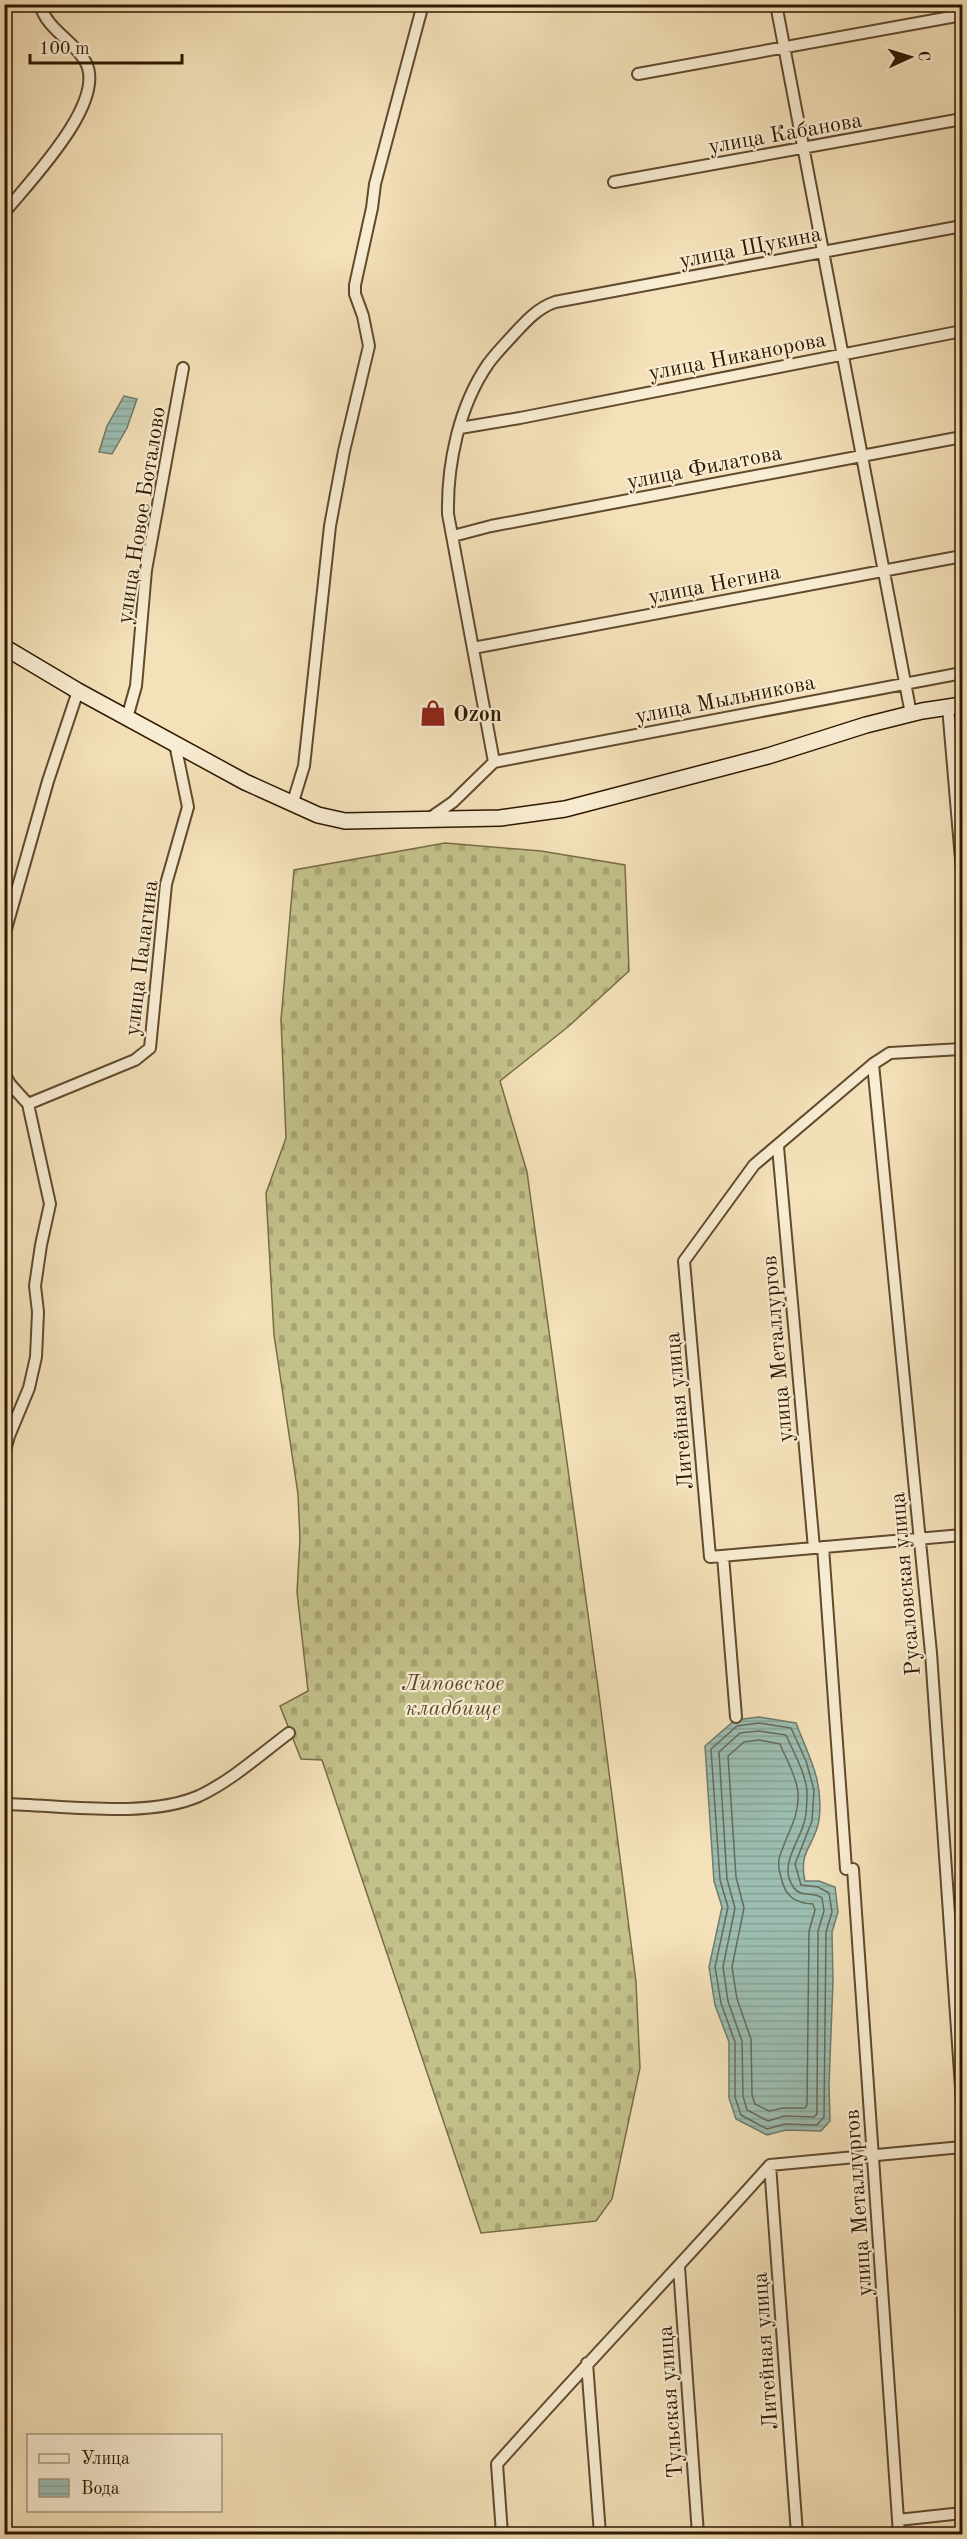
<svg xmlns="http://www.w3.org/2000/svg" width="967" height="2539" viewBox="0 0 967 2539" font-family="'Old Standard TT',serif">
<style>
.cemetery{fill:url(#cemetery-stones);stroke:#796c45;stroke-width:1.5}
.water{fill:url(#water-rules);stroke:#707b6a;stroke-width:1.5}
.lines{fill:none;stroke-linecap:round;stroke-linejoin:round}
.shore{stroke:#666a58;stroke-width:1.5}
.street-casing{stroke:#604a2e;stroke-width:14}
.secondary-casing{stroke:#2f1800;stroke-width:18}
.street{stroke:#f8ecd2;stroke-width:10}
.secondary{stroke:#f8ecd2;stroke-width:15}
.labels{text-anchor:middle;stroke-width:4.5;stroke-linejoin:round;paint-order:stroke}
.street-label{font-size:22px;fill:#2f1800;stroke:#f8ecd2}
.poi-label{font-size:22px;font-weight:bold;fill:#2f1800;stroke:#f8ecd2;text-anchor:start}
.park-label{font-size:22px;font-style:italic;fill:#5b4b29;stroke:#f8ecd2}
</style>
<defs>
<pattern id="cemetery-stones" width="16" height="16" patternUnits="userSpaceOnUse" patternTransform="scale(1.5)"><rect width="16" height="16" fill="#c3c18a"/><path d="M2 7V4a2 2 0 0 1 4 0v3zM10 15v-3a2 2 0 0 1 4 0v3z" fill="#a8a575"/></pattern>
<pattern id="water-rules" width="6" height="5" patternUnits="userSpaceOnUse" patternTransform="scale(1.5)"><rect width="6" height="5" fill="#9cbdb1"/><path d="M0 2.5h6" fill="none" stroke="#87a296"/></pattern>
</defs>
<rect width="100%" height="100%" fill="#f4e1b9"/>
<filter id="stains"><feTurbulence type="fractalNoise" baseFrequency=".00333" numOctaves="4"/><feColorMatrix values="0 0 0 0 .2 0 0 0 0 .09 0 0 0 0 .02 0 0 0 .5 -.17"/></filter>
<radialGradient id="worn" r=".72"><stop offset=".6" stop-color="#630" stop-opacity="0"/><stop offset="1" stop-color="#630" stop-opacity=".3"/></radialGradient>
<!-- cemetery -->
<path class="cemetery" d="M 445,843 L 541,851 L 625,865 L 629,971 L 569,1026 L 500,1081 L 527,1172 L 598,1687 L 636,1982 L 640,2068 L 612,2199 L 596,2221 L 481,2233 L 322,1760 L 301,1759 L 280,1706 L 308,1691 L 297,1592 L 300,1539 L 298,1494 L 274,1335 L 266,1193 L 286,1138 L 281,1020 L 294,870 Z"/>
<!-- water -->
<path class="water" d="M 124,396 L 137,399 L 127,428 L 112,454 L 99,452 L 107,426 Z
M 759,1717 L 796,1723 C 809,1757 824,1781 819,1820 C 815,1846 798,1850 805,1881 L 819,1881 L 835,1887 L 838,1912 L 832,1932 L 833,1981 L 829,2085 L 830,2121 L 821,2131 L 786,2130 L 767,2135 L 736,2119 L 729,2098 L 729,2042 L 715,2005 L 709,1967 L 722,1907 L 714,1881 L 705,1746 L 735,1720 Z"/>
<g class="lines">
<!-- shore -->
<path class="shore" d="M 759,1723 L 791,1728 L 806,1761 L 814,1790 L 812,1821 L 795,1864 L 801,1885 L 818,1887 L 829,1893 L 832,1912 L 826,1932 L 824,2117 L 817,2125 L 785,2124 L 767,2129 L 741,2115 L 735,2097 L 735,2042 L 721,2003 L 715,1967 L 728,1907 L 720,1880 L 711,1749 L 737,1726 Z
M 759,1731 L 786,1735 C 794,1753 805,1772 807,1791 C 807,1799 807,1811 805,1819 C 801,1841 777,1865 794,1888 C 801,1898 814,1891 822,1898 L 824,1911 L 818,1931 L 817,2114 L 814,2117 L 784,2116 L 768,2121 L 747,2110 L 743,2096 L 742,2041 L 728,2001 L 723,1967 L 735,1908 L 727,1879 L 719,1752 L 740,1733 Z
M 759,1740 L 780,1744 C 786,1759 796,1775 798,1792 C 800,1818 785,1836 779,1859 C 778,1865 779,1871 781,1877 C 785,1896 794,1903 813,1904 L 815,1910 L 809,1931 L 807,2105 L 805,2108 L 783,2108 L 769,2111 L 755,2104 L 752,2095 L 751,2039 L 737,1999 L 732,1967 L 744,1908 L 736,1877 L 728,1756 L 744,1742 Z"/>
<defs>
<path id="street" d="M 776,4 L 911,714
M 638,74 L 962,15
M 614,182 L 962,119
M 4,213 C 28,183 109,101 85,61 C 73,40 46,29 40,4
M 460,428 L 520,418 L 962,331
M 453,536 L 491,526 L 962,437
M 473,648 L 962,556
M 948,707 L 962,871
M 127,718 L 136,686 L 146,570 L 183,368
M 494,762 L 448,514 C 447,464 459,406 488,364 C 496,353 506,343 515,333 C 527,320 538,308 555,302 L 962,226
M 494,762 L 962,673
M 292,805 L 304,766 L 330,526 L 344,451 L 369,346 L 363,316 L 355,294 L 355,285 L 372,208 L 375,184 L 423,4
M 430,818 L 453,802 L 494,762
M 4,936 L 48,781 L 78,691
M 962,1049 L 890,1053 L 873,1064 L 754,1165 L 684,1261 L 710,1557 L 962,1535
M 873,1064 L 931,1653 L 962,2102
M 4,1073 L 10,1084 L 28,1104 L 50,1204 L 41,1245 L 35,1286 L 38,1312 L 36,1357 L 29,1388 L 9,1436 L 4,1454
M 28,1104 L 135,1060 L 150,1048 L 166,884 L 188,807 L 175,744
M 778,1147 L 814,1548
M 823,1547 L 846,1869
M 723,1556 L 736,1717
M 4,1804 C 62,1805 146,1819 199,1796 C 231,1781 261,1754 289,1733
M 853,1869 L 899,2534
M 770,2165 L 797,2534
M 679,2267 L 698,2534
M 587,2363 L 600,2534
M 898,2520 L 962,2513
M 502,2534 L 497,2464 C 587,2363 680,2266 770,2165 L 962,2147"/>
<path id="secondary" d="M 4,647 L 78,691 L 245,782 L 318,815 L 345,821 L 500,818 L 565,809 L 768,756 L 866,725 L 922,711 L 962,705"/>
</defs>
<!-- street casing -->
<use href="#street" class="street-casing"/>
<!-- secondary casing -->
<use href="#secondary" class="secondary-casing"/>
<!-- street -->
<use href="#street" class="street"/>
<!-- secondary -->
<use href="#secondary" class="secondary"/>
</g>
<!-- icons -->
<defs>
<symbol id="shop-bare" viewBox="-9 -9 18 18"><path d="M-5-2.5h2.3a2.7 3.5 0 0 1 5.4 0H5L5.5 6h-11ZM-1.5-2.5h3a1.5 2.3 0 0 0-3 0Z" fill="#8f2418" stroke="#f8ecd2" stroke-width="2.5" paint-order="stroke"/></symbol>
</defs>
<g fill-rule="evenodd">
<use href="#shop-bare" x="414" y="694" width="38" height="38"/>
</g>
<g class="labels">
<!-- street labels -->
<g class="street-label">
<text transform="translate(785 132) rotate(-10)" y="8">улица Кабанова</text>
<text transform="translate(750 246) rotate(-11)" y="8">улица Щукина</text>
<text transform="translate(737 355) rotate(-11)" y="8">улица Никанорова</text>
<text transform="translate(704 466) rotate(-11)" y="8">улица Филатова</text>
<text transform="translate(140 515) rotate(-81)" y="8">улица Новое Боталово</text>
<text transform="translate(714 583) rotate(-11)" y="8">улица Негина</text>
<text transform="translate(725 698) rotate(-11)" y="8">улица Мыльникова</text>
<text transform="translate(140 958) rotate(-83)" y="8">улица Палагина</text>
<text transform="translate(776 1349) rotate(-95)" y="8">улица Металлургов</text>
<text transform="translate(678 1411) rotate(-95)" y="8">Литейная улица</text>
<text transform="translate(904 1584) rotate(-95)" y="8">Русаловская улица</text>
<text transform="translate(857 2203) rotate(-94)" y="8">улица Металлургов</text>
<text transform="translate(764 2351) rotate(-94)" y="8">Литейная улица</text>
<text transform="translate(669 2402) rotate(-94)" y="8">Тульская улица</text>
</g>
<!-- poi labels -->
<g class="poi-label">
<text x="453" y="721">Ozon</text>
</g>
<!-- park labels -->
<g class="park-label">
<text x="453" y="1690">Липовское<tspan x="453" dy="25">кладбище</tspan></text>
</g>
</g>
<!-- margin -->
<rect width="967" height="2539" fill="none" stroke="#f4e1b9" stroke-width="24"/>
<rect x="6" y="6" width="955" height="2527" fill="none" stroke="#2f1800" stroke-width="3"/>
<rect x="12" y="12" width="943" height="2515" fill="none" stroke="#2f1800" stroke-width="1.5"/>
<!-- legend -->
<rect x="27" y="2434" width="195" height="78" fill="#f8ecd2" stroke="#a8977e" stroke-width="1.5"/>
<rect x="39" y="2454" width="30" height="9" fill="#f8ecd2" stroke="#a8977e" stroke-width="1.5"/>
<text x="81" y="2464" font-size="18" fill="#2f1800">Улица</text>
<rect x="39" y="2479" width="30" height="18" fill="url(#water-rules)" stroke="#a8977e" stroke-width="1.5"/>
<text x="81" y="2494" font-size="18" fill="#2f1800">Вода</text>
<!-- north arrow -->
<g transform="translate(910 57) rotate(86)" stroke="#f8ecd2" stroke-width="4.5" paint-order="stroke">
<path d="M0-4.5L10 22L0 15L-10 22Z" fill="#2f1800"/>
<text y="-9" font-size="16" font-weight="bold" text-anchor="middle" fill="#2f1800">С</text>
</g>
<!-- scale -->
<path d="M30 54v9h152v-9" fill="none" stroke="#2f1800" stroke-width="3"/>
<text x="39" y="54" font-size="18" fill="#2f1800" stroke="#f8ecd2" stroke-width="4.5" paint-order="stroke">100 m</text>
<rect width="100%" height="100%" filter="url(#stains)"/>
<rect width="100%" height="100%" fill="url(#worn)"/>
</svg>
